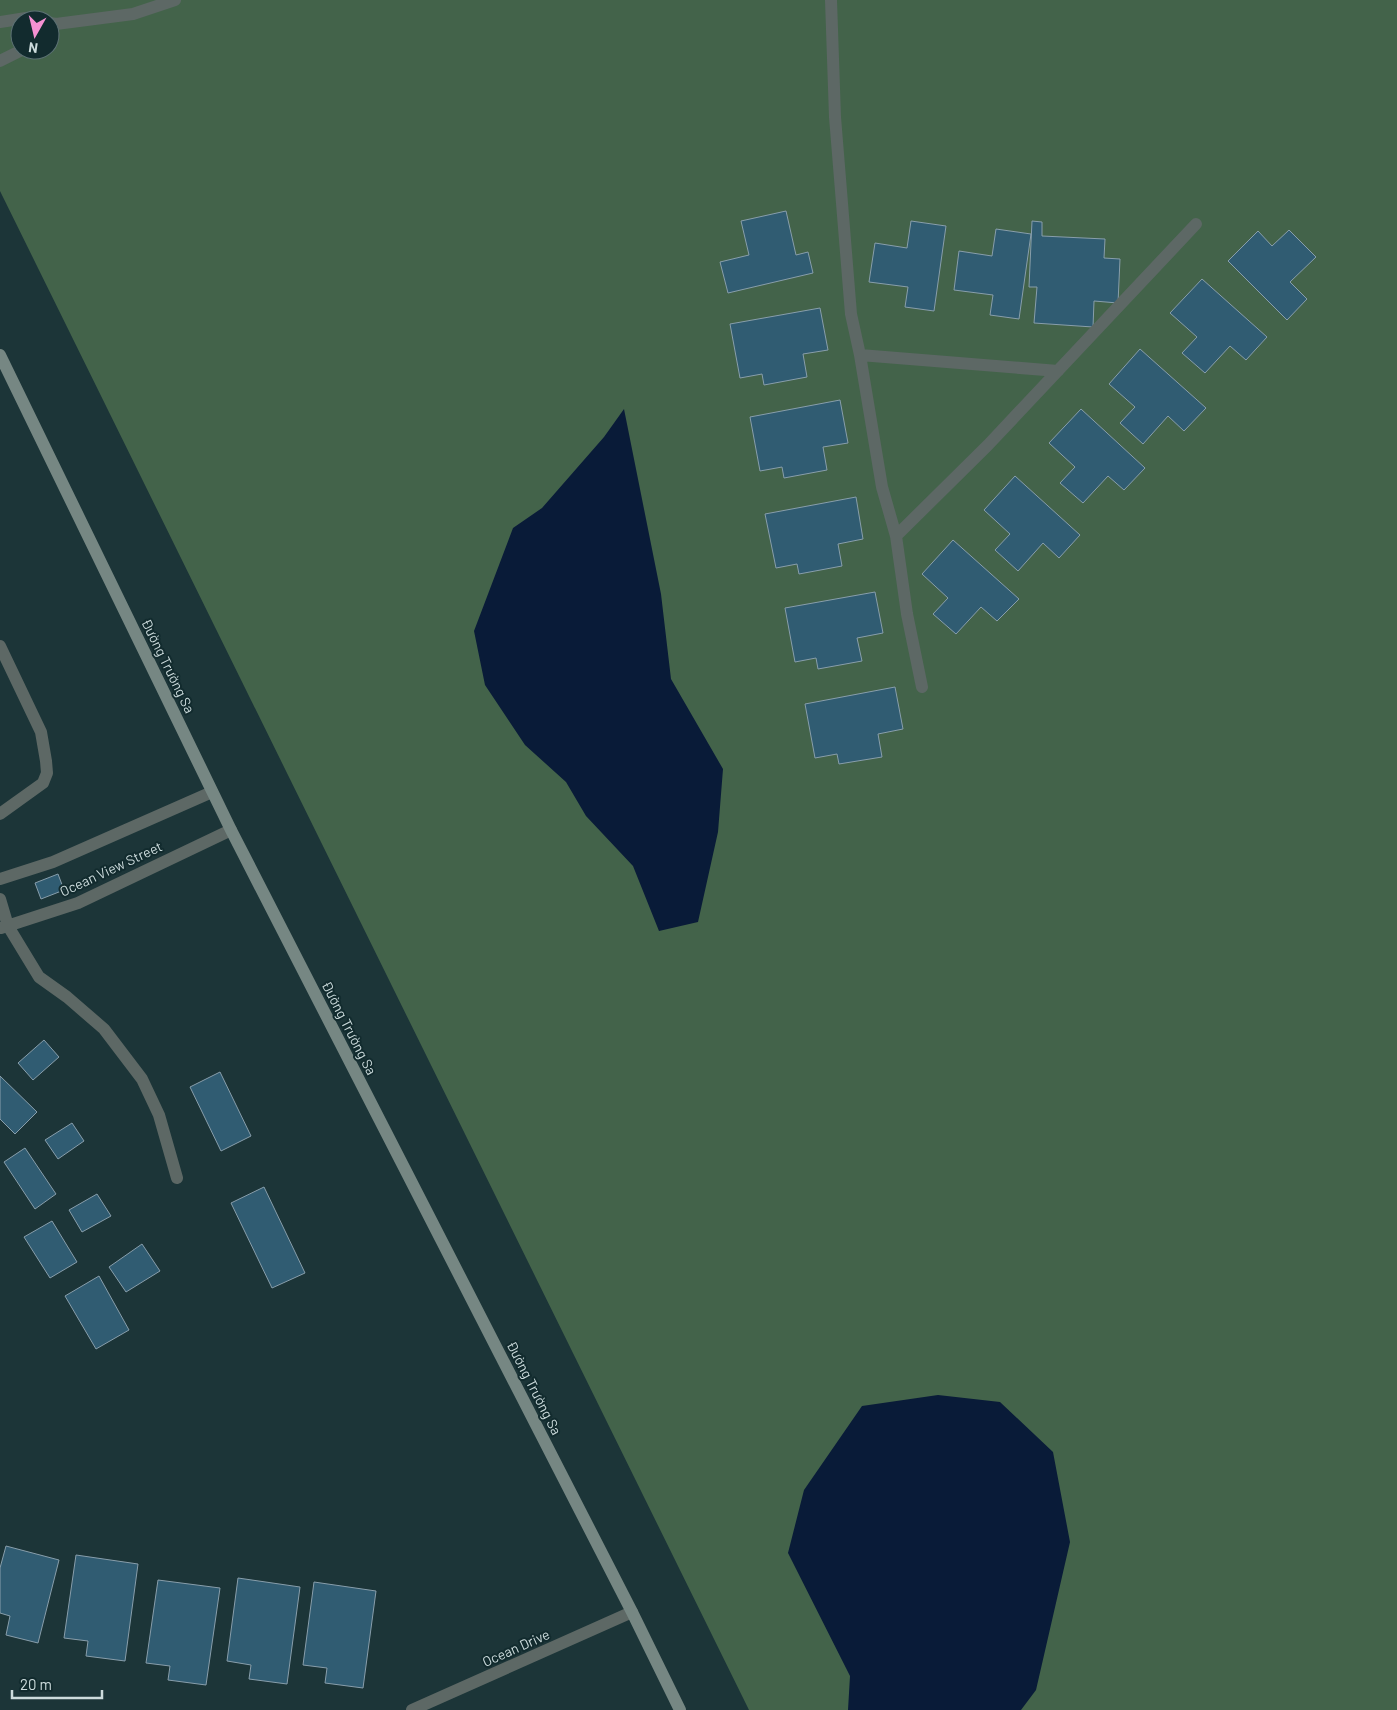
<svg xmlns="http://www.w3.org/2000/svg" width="1397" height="1710" viewBox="0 0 1397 1710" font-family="Barlow,sans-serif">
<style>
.green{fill:#43634a;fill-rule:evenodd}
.water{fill:#091b38}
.building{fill:#305c72;stroke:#889eab}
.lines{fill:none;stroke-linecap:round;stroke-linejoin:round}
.street{stroke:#5d6865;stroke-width:12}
.secondary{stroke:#768783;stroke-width:12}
.labels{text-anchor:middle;stroke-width:4;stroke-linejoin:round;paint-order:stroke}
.street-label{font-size:14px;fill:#ccdbdc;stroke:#122b2e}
</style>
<rect width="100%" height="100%" fill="#1c3538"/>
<!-- green -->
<path class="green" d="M 0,0 L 1397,0 L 1397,1710 L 749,1710 L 0,191 ZM 20,20 L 50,20 L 50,50 L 20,50 Z"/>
<!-- water -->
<path class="water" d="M 624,409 L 661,594 L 671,679 L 723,769 L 718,832 L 698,922 L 659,931 L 633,866 L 586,816 L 566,782 L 525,745 L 485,685 L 474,631 L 513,528 L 542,508 L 604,437 Z
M 938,1395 L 1000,1402 L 1053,1452 L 1070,1542 L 1036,1690 L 1021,1710 L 848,1710 L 850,1676 L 788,1553 L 804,1490 L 862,1406 Z"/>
<!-- building -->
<path class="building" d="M 786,211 L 796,255 L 808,252 L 813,273 L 728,293 L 720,262 L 749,255 L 741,221 Z
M 911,221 L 946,226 L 934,311 L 905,307 L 908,287 L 869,282 L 875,243 L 907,248 Z
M 1032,221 L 1042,222 L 1042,236 L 1105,239 L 1104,258 L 1120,259 L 1118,303 L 1094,301 L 1093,327 L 1034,323 L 1037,287 L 1029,287 Z
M 996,229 L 1031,234 L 1019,319 L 990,315 L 993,295 L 954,290 L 959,251 L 992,256 Z
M 1289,230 L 1316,257 L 1290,282 L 1307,299 L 1287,320 L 1228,261 L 1258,231 L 1272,246 Z
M 1202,279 L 1267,337 L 1246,360 L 1230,346 L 1205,373 L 1182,353 L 1197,337 L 1170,313 Z
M 820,308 L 828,350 L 803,354 L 807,377 L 764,385 L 762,374 L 740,378 L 730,324 Z
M 1140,349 L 1206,408 L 1184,431 L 1168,416 L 1143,444 L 1120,423 L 1135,407 L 1109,384 Z
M 840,400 L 848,443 L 823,447 L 827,470 L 784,478 L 782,467 L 760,471 L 750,417 Z
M 1081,409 L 1145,468 L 1124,490 L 1108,476 L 1083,503 L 1060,483 L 1075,467 L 1049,443 Z
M 1015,476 L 1080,535 L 1059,558 L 1043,543 L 1018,571 L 995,550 L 1010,534 L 984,510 Z
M 856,497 L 863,539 L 838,544 L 842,566 L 799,574 L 797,564 L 776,568 L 765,514 Z
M 953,540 L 1019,599 L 997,621 L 981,607 L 956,634 L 933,614 L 948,598 L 922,574 Z
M 875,592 L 883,633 L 857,638 L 862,661 L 818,669 L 816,658 L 795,662 L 785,608 Z
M 895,687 L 903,729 L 878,734 L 882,757 L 839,764 L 837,754 L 815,758 L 805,704 Z
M 58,874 L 64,890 L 41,899 L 35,883 Z
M 44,1040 L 59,1057 L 33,1080 L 18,1063 Z
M 220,1072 L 251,1136 L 221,1151 L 190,1087 Z
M 0,1076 L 37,1112 L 15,1134 L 0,1119 Z
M 72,1123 L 84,1141 L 58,1159 L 45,1140 Z
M 25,1148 L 56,1194 L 35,1209 L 4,1162 Z
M 264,1187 L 305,1273 L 272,1288 L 231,1203 Z
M 97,1194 L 111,1216 L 82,1232 L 69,1210 Z
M 52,1221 L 77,1262 L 50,1278 L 24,1237 Z
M 142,1244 L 160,1271 L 126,1292 L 109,1267 Z
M 99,1276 L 129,1330 L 96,1349 L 65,1296 Z
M 6,1546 L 59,1560 L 38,1643 L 6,1635 L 10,1616 L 0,1613 L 0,1568 Z
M 76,1555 L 138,1564 L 125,1661 L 86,1656 L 88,1641 L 64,1638 Z
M 238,1578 L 300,1587 L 287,1684 L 249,1679 L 251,1665 L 227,1661 Z
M 158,1580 L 220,1588 L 206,1685 L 168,1680 L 170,1666 L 146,1663 Z
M 314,1582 L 376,1591 L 363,1688 L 325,1683 L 327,1668 L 303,1665 Z"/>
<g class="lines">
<!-- street -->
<path class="street" d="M 831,0 L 835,117 L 851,314 L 860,355 L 1058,371
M 0,22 L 26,18 L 36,20
M 50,23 L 56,24 L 133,14 L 175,0
M 0,61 L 22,50
M 860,355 L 882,487 L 896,536 L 907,614 L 922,687
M 896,536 L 988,445 L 1196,224
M 0,646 L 41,732 L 46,761 L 47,773 L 43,783 L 0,814
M 0,879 L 53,862 L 212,792
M 0,899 L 8,926 L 39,977 L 67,997 L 104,1029 L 142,1079 L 159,1115 L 177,1178
M 1,928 L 78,903 L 231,830
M 412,1710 L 632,1612"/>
<!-- secondary -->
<path class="secondary" d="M 0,355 L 231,830 L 632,1612 L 680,1710"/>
</g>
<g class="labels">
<!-- street labels -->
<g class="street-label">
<text transform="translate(168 666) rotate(64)" y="5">Đường Trường Sa</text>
<text transform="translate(111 869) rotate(-25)" y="5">Ocean View Street</text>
<text transform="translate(349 1028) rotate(63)" y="5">Đường Trường Sa</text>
<text transform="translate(534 1388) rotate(63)" y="5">Đường Trường Sa</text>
<text transform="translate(516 1648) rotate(-24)" y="5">Ocean Drive</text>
</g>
</g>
<!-- north arrow -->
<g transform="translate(35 35) rotate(188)"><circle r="24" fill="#122b2e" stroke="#5c7174"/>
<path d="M0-4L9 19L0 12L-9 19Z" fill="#f591d2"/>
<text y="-8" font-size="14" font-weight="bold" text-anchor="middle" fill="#ccdbdc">N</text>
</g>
<!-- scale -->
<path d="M12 1690v8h90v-8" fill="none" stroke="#ccdbdc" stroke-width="2.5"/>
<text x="20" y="1690" font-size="15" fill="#ccdbdc" stroke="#122b2e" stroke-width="4" paint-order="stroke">20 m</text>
</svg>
